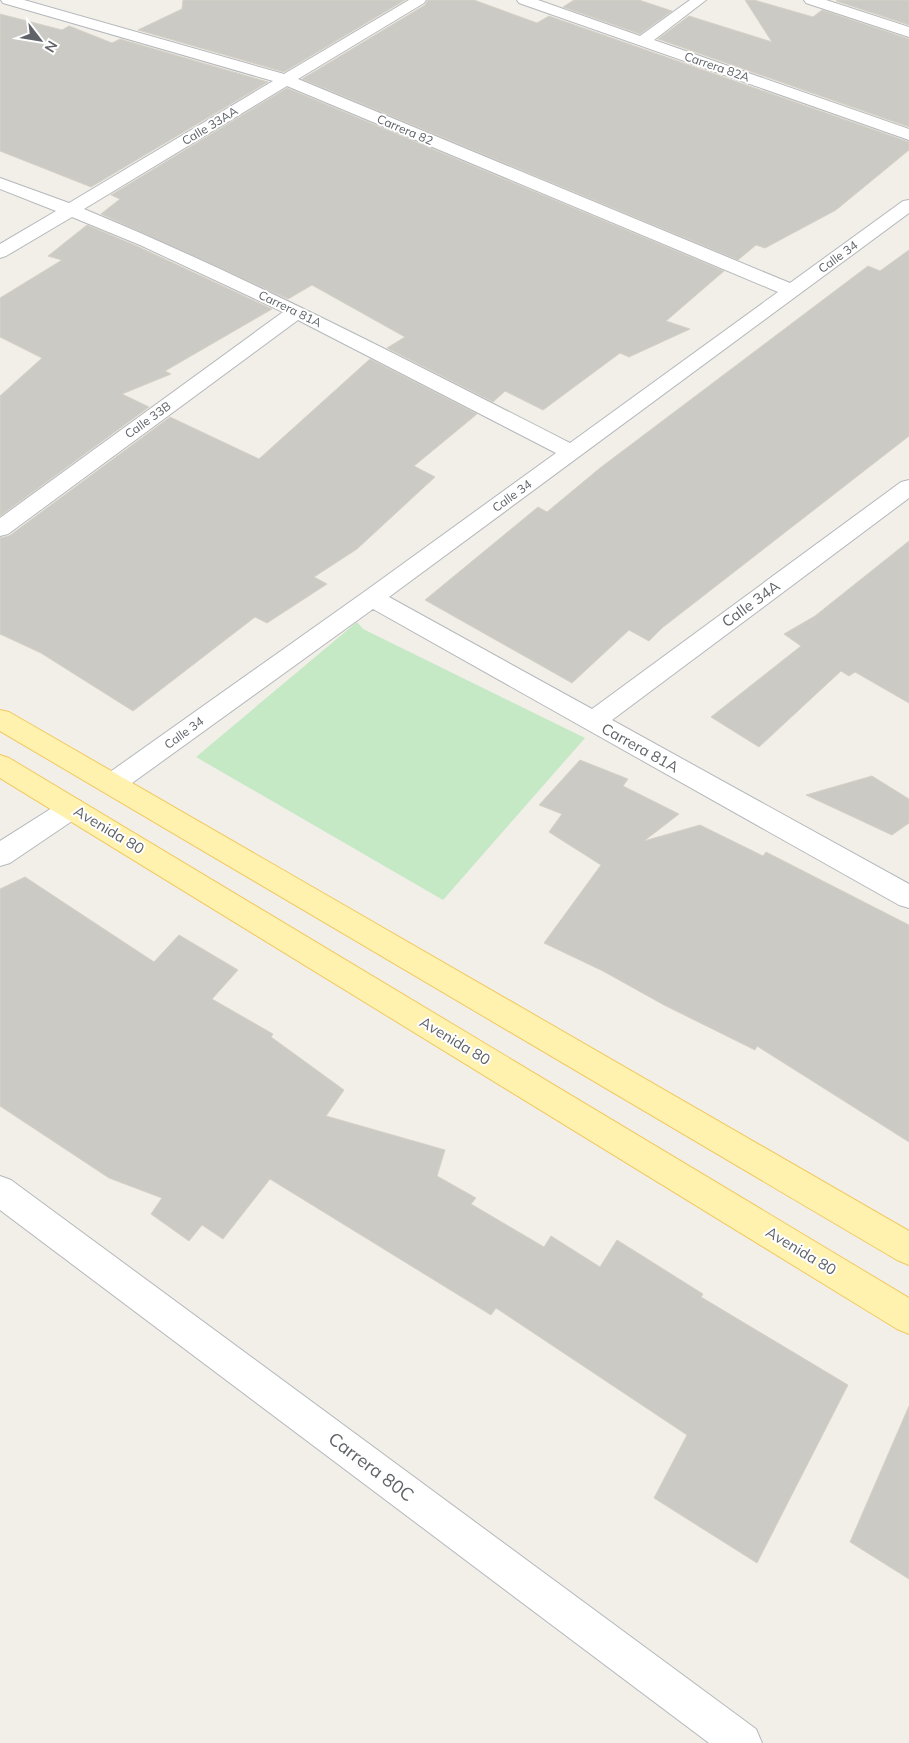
<svg xmlns="http://www.w3.org/2000/svg" width="909" height="1743" viewBox="0 0 909 1743" font-family="Mulish,sans-serif">
<style>
.green{fill:#c5e8c5}
.building{fill:#cccac5;stroke:#d6d1c6}
.lines{fill:none;stroke-linecap:round;stroke-linejoin:round}
.minor-casing{stroke:#b5b8bc;stroke-width:2}
.major-casing{stroke:#f2c960;stroke-width:2}
.minor{fill:#fff;fill-rule:evenodd}
.major{fill:#fff2af;fill-rule:evenodd}
.labels{text-anchor:middle;stroke-width:4;stroke-linejoin:round;paint-order:stroke}
.far-street-label{font-size:12px;fill:#5f6368;stroke:#fff}
.street-label{font-size:15px;fill:#5f6368;stroke:#fff}
.near-street-label{font-size:18px;fill:#5f6368;stroke:#fff}
</style>
<rect width="100%" height="100%" fill="#f1efe8"/>
<!-- green -->
<path class="green" d="M 357,622 L 363,629 L 585,738 L 443,900 L 196,757 Z"/>
<!-- building -->
<path class="building" d="M 183,0 L 405,0 L 284,72 L 138,30 L 182,9 Z
M 428,0 L 474,0 L 537,23 L 549,16 L 909,142 L 909,150 L 836,210 L 765,248 L 756,245 L 738,260 L 302,79 L 425,5 Z
M 574,0 L 639,0 L 672,11 L 640,34 L 563,7 Z
M 745,0 L 754,0 L 813,17 L 822,10 L 909,39 L 909,127 L 658,39 L 689,16 L 772,42 Z
M 838,0 L 909,0 L 909,25 L 836,1 Z
M 0,14 L 62,30 L 69,26 L 112,43 L 120,39 L 268,82 L 91,187 L 0,151 Z
M 287,88 L 724,271 L 666,321 L 690,329 L 629,357 L 620,353 L 543,410 L 505,391 L 493,402 L 387,348 L 405,337 L 312,285 L 288,299 L 101,214 L 120,199 L 111,195 Z
M 87,225 L 139,247 L 272,309 L 165,371 L 171,374 L 122,394 L 149,407 L 0,516 L 0,396 L 42,358 L 0,337 L 0,298 L 62,260 L 48,256 Z
M 909,250 L 909,436 L 662,628 L 649,641 L 629,630 L 572,683 L 425,600 L 538,507 L 547,512 L 600,468 L 868,266 L 880,271 Z
M 370,359 L 477,414 L 414,466 L 435,477 L 357,549 L 314,577 L 327,584 L 267,623 L 255,617 L 133,711 L 41,653 L 0,634 L 0,538 L 9,536 L 170,417 L 259,459 Z
M 909,541 L 909,703 L 855,672 L 849,676 L 841,671 L 759,747 L 711,717 L 801,646 L 784,634 L 815,616 Z
M 580,760 L 628,779 L 623,786 L 679,814 L 644,841 L 700,825 L 763,856 L 766,852 L 909,925 L 909,1142 L 757,1046 L 755,1050 L 664,1005 L 603,971 L 544,943 L 601,865 L 549,832 L 562,814 L 539,805 Z
M 872,776 L 909,799 L 909,823 L 892,835 L 806,795 Z
M 25,877 L 154,962 L 179,935 L 238,970 L 212,999 L 273,1034 L 271,1037 L 344,1090 L 326,1116 L 445,1150 L 437,1176 L 476,1198 L 471,1204 L 544,1247 L 551,1236 L 600,1267 L 617,1240 L 703,1294 L 701,1297 L 848,1385 L 757,1563 L 654,1498 L 687,1435 L 496,1308 L 491,1315 L 270,1179 L 223,1239 L 202,1225 L 189,1241 L 151,1214 L 162,1198 L 109,1178 L 0,1106 L 0,889 Z
M 909,1406 L 909,1579 L 850,1542 Z"/>
<g class="lines">
<defs>
<path id="minor" d="M 1,0 L 24,0 L 284,74 L 409,0 L 426,0 L 424,3 L 298,79 L 790,283 L 903,201 L 909,200 L 909,213 L 389,597 L 592,709 L 901,482 L 909,480 L 909,498 L 612,720 L 909,884 L 909,908 L 899,905 L 373,609 L 121,791 L 112,794 L 103,791 L 99,784 L 103,777 L 364,592 L 556,453 L 298,320 L 8,534 L 0,536 L 0,518 L 283,312 L 140,245 L 72,217 L 6,256 L 0,258 L 0,244 L 56,211 L 0,189 L 0,178 L 69,203 L 273,81 L 3,3 ZM 287,86 L 778,292 L 570,443 C 409,361 250,278 84,209 Z
M 517,0 L 538,0 L 640,36 L 690,0 L 706,0 L 654,40 L 909,129 L 909,140 L 519,3 Z
M 804,0 L 826,0 L 909,27 L 909,37 L 806,3 Z
M 72,798 L 81,801 L 85,808 L 81,815 L 10,863 L 0,866 L 0,841 L 63,801 Z
M 0,1176 L 11,1180 L 756,1729 L 762,1743 L 709,1743 L 0,1210 Z"/>
<path id="major" d="M 0,710 L 9,712 L 909,1231 L 909,1265 L 897,1260 L 0,731 Z
M 0,755 L 9,758 L 909,1298 L 909,1334 L 897,1329 L 0,778 Z"/>
</defs>
<!-- minor casing -->
<use href="#minor" class="minor-casing"/>
<!-- major casing -->
<use href="#major" class="major-casing"/>
<!-- minor -->
<use href="#minor" class="minor"/>
<!-- major -->
<use href="#major" class="major"/>
</g>
<g class="labels">
<!-- far-street labels -->
<g class="far-street-label">
<text transform="translate(717 67) rotate(19)" y="4">Carrera 82A</text>
<text transform="translate(210 126) rotate(-31)" y="4">Calle 33AA</text>
<text transform="translate(405 130) rotate(23)" y="4">Carrera 82</text>
<text transform="translate(838 257) rotate(-36)" y="4">Calle 34</text>
<text transform="translate(290 309) rotate(26)" y="4">Carrera 81A</text>
<text transform="translate(148 420) rotate(-36)" y="4">Calle 33B</text>
<text transform="translate(512 496) rotate(-36)" y="4">Calle 34</text>
<text transform="translate(184 733) rotate(-36)" y="4">Calle 34</text>
</g>
<!-- street labels -->
<g class="street-label">
<text transform="translate(751 604) rotate(-36)" y="5">Calle 34A</text>
<text transform="translate(640 748) rotate(29)" y="5">Carrera 81A</text>
<text transform="translate(109 830) rotate(31)" y="5">Avenida 80</text>
<text transform="translate(455 1041) rotate(31)" y="5">Avenida 80</text>
<text transform="translate(801 1251) rotate(31)" y="5">Avenida 80</text>
</g>
<!-- near-street labels -->
<g class="near-street-label">
<text transform="translate(371 1467) rotate(37)" y="6">Carrera 80C</text>
</g>
</g>
<!-- north arrow -->
<g transform="translate(40 40) rotate(121)" stroke="#ffffff" stroke-width="4" paint-order="stroke">
<path d="M0-4L9 19L0 12L-9 19Z" fill="#5f6368"/>
<text y="-8" font-size="14" font-weight="bold" text-anchor="middle" fill="#5f6368">N</text>
</g>
</svg>
